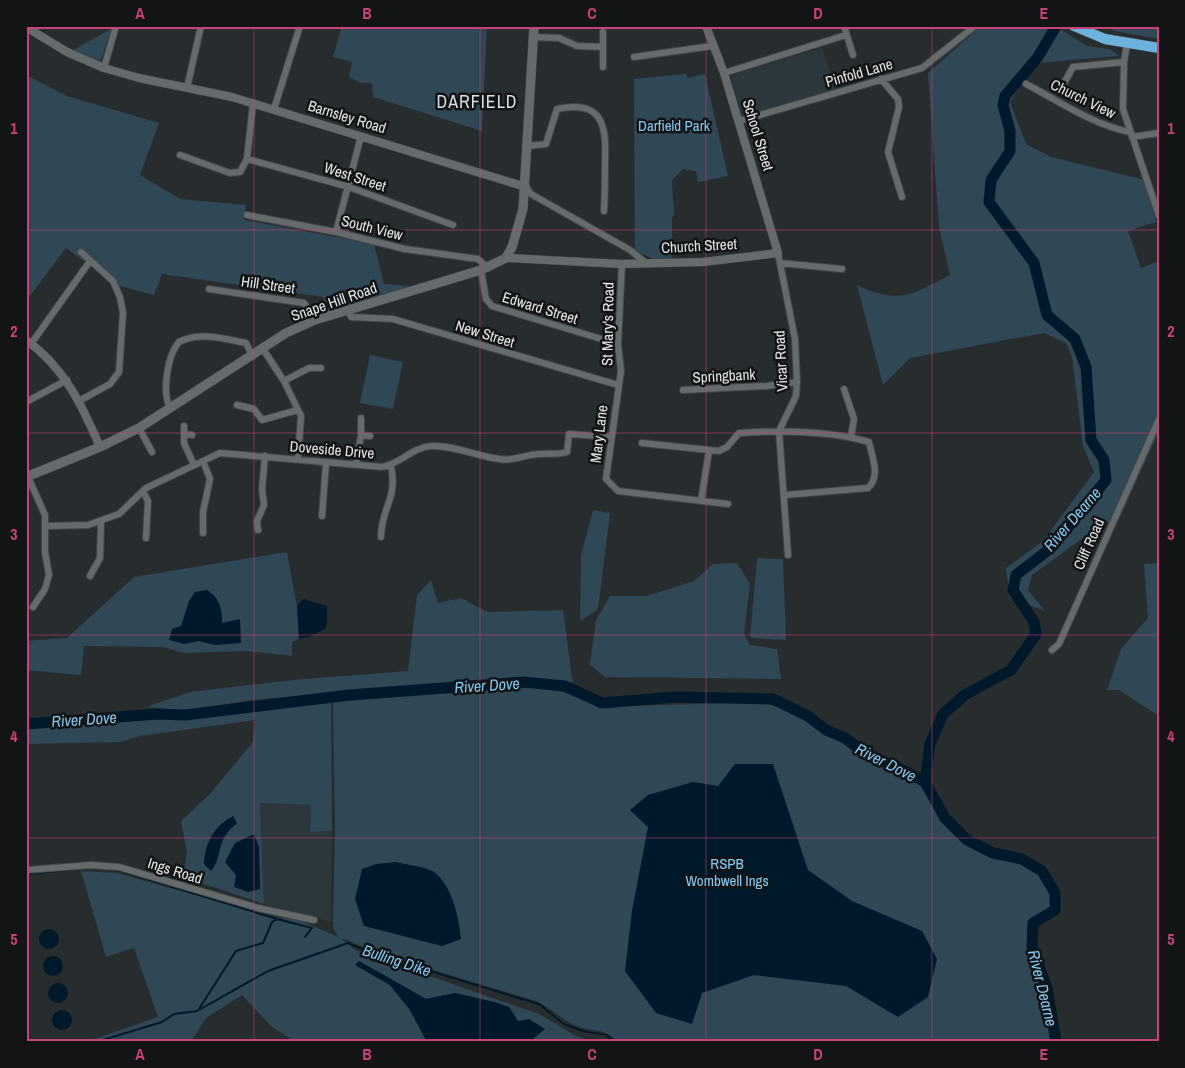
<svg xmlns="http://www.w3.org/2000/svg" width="1185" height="1068" viewBox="0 0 1185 1068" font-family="'Archivo Narrow',sans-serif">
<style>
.built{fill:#2c363d}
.green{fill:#304756;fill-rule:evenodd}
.water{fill:#00192a}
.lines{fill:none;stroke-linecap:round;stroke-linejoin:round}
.stream{stroke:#00192a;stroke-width:2}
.river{stroke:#00192a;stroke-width:11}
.minor-casing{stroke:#434749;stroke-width:8}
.tertiary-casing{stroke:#434749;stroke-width:9}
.secondary-casing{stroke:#434749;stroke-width:10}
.trunk-casing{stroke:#434749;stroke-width:11}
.minor{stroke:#656a6d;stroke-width:6}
.tertiary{stroke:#656a6d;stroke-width:8}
.secondary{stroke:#656a6d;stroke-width:9}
.trunk{stroke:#6db2dc;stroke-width:10}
.grid{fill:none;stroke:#c94177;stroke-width:1;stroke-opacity:0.55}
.labels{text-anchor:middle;stroke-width:5;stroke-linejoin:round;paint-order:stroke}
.street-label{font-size:15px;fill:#e4e7e9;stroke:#121415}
.park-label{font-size:15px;fill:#85c9f4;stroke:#121415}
.water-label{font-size:16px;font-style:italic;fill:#83c7f2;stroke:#121415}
.quarter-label{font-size:18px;letter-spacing:1px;fill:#dadfe3;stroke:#121415}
.neatline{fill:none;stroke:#c94177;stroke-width:2}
.grid-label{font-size:16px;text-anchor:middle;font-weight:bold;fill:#c94177}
</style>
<rect width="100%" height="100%" fill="#272c2f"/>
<!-- built -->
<path class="built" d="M 822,48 L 837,90 L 742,116 L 731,78 L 738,73 Z
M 260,803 L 311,805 L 310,832 L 332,831 L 331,922 L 264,904 Z"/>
<!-- green -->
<path class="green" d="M 342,26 L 487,26 L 482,131 L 373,97 L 372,83 L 361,83 L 349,77 L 352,62 L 333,57 Z
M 981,26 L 1055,26 L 1087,46 L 1110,49 L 1119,56 L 1039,63 L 1025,79 L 1010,102 L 1026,144 L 1051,157 L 1145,180 L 1156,222 L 1128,231 L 1141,268 L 1159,261 L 1159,431 L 1117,524 L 1105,522 L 1032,575 L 1028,590 L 1045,611 L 1010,598 L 1006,568 L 1043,541 L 1094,472 L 1083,446 L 1072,357 L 1066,343 L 1044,333 L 910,358 L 883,385 L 857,285 C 899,305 911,295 950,275 L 939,227 L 928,73 Z
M 1105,26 L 1159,26 L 1159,39 L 1114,31 Z
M 111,29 L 101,60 L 93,59 L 73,50 Z
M 686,74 L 688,78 L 705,74 L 728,176 L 698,182 L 696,171 L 683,169 L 672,180 L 674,216 L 672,217 L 672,260 L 654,259 L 635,251 L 634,79 Z
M 26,75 L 67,96 L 159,123 L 140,175 L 180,199 L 246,205 L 244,220 L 374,244 L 384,284 L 412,286 L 328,313 L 323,297 L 162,274 L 154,295 L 120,286 L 113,277 L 87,259 L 84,261 L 66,248 L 26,301 Z
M 370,355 L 403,362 L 393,409 L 360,403 Z
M 593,510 L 610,513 L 598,609 L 580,621 L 581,555 Z
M 287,552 L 297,606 L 299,639 L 292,642 L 292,656 L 248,651 L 184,653 L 163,647 L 84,646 L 81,675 L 26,670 L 26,641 L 67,638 L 134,577 ZM 222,615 L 215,645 L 199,641 L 184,644 L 172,629 Z
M 757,558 L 783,559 L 786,640 L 750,638 Z
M 737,563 L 750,584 L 744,634 L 750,645 L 777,649 L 781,679 L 605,677 L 590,665 L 596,620 L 610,596 L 647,596 L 694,581 L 713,564 Z
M 1159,563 L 1159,716 L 1119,690 L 1107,690 L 1121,649 L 1148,618 L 1144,564 Z
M 431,580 L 438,603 L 461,598 L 487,612 L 563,610 L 573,685 L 526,677 L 251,700 L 186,711 L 146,707 L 190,692 L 292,680 L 408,671 L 417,595 Z
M 535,687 L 563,692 L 602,707 L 756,702 L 779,707 L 799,715 L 864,756 L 897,771 L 921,785 L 944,821 L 965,843 L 991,856 L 1022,862 L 1040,874 L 1052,892 L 1051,908 L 1031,920 L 1028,948 L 1043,991 L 1053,1042 L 618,1042 C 607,1030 597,1031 583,1028 C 564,1023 553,1009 536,1001 L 384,955 L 341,938 L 355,950 L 539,1014 L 576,1036 L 595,1042 L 529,1042 L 544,1029 L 518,1021 L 509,1007 L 494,1002 L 455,993 L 426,999 L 359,961 L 355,965 L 390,985 L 410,1010 L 427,1042 L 296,1042 L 272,1027 L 242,995 L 206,1018 L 191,1042 L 86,1042 L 158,1017 L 134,948 L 106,957 L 81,871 L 117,873 L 277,918 L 296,919 L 338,937 L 333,927 L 335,827 L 333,702 Z
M 331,703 L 332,831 L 310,832 L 311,805 L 260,803 L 264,904 L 183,877 L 187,852 L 181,821 L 210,794 L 253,742 L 255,720 L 140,736 L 120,742 L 26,744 L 26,729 L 158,718 L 186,719 ZM 237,823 C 223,834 218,847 216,865 L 214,832 Z"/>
<!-- water -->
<path class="water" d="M 207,590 C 220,599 222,608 222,623 L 240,619 L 241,643 L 215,645 L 199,641 L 184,644 L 169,640 L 172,629 L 181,626 L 189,601 L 195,592 Z
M 303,599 L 327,606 L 327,621 L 325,629 L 309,637 L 299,639 L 297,606 Z
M 735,764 L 773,764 L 808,870 L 852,901 L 922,931 L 937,959 L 928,997 L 898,1017 L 846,986 L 754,975 L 702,993 L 692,1024 L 656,1013 L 625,971 L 632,911 L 648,827 L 630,810 L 648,795 L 693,782 L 718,786 Z
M 233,816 L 237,823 C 214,841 224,856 211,871 L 204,864 C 205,843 214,826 233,816 Z
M 254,834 L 259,847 L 260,889 L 248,892 L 234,887 L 236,875 L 225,862 L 235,843 Z
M 396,862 C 407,865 424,866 434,872 C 452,885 459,918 461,939 L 442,946 L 364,926 L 355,899 L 362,869 L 376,864 Z
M39 939a10 10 0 1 1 20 0a10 10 0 1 1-20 0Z
M43 966a10 10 0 1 1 20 0a10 10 0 1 1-20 0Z
M 359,961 L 426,999 L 455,993 L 494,1002 L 509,1007 L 518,1021 L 529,1019 L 545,1029 L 529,1042 L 516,1039 L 515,1042 L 427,1042 L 410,1010 L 390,985 L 355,965 Z
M48 993a10 10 0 1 1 20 0a10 10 0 1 1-20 0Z
M52 1020a10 10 0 1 1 20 0a10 10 0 1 1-20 0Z"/>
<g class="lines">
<!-- stream -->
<path class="stream" d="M 108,869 L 121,871 L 277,919
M 26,874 L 79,869
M 199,1009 L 236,951 L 263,943 L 272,922 L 277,919 L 312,928 L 305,937
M 96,1042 L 162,1022 L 174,1014 L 197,1011 L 268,971 L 348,943 L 374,954 L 539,1004 L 564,1024 L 583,1031 L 607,1035 L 614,1042"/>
<!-- river -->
<path class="river" d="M 26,724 L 158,714 L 185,715 L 349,695 L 523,682 L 565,686 L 602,703 L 675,697 L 773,699 L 808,716 L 826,730 L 845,738 L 869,756 L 899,768 L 925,782
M 1056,1042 L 1047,988 L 1032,947 L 1033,923 L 1055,910 L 1055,893 L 1042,871 L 1022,859 L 993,853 L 967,840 L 945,818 L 925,782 L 930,744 L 943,714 L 966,694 L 1011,670 L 1036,634 L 1034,622 L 1013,590 L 1016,575 L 1051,548 L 1106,480 L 1104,460 L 1091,440 L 1086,367 L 1075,339 L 1047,315 L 1034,263 L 989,202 L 991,180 L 1010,151 L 1010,131 L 1003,105 L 1005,96 L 1038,57 L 1056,26"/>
<defs>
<path id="minor" d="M 844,26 L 853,55
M 603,32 L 603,67
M 533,37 L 559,38 L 577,46 L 603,47
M 1127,44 L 1124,62 L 1123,109 L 1159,216
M 634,57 L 712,46
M 104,68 L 116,26
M 724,73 L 846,35
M 881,79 L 898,99 L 899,107 L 888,152 L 902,197
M 1026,84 C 1059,101 1093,125 1130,132
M 1063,85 L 1073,67 L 1124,62
M 187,88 L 201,26
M 274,109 L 300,26
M 739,121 L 922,68 L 975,26
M 1132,137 L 1159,133
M 528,146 L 546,144 L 557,109 C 606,99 606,129 605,164 C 605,180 605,195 604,211
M 180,155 L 230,173 L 240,172 L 247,159 L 253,103
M 247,159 L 349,187 L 453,225
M 526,187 L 531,194 L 630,250 L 646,263
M 247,215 L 336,232 L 405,249 L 478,259 L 488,268
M 336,232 L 361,136
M 778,253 L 795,339 L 797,382 L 796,396 L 779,431 L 788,555
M 780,263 L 842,269
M 622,264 L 618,344 L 621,371 L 606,479 L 618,491 L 728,504
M 481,270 L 486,299 L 492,306 L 618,344
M 209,289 L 304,303 L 315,320
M 348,310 L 351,317 L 393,319 L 618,385
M 31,344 L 90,261
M 263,349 L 284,381 L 301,416 L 298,459
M 284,381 L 309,368 L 321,368
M 844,389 L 854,419 L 851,437
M 683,390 L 766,386 L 797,382
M 79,401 L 110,384 L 119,372 L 123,313 L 120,297 L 113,281 L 81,252
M 26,402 L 67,380
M 237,405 L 254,409 L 262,420 L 298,410
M 170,408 C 162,392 167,356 179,342 C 199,331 225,339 246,343 L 252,355
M 184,426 L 184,443 L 194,465
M 139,428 L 152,452
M 184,434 L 192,435
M 361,435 L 370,436
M 642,443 L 719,451 L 727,447 L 739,433 C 782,430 827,430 869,442 C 872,457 881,476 868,488 L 785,495
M 203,461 L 210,479 L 203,512 L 203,533
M 356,465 L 361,435 L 361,418
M 28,477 L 45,515 L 45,552 L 49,575 L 45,589 L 33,607
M 143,491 L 148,501 L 146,538
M 701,501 L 709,451
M 322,516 L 326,463
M 47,526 L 88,525 L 119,514 L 146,488 L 220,453 L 382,467 C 400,464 413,447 431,446 C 453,445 476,456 499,459 C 514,462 525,454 540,454 C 549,453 558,455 567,452 L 569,434 L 612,437
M 258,530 L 257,521 L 264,505 L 262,489 L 265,456
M 381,537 C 381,508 398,499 391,466
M 90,576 L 100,558 L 101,522
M 1052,650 L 1059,644 L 1159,419
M 26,870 L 91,865 L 119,867 L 258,908 L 314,920"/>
<path id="tertiary" d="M 26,27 L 67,52 L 104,68 L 139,78 L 232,97 L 526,187
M 506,258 L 622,264 L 703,262 L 778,253 L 724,73 L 706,26
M 26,340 C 64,367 82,405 100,447"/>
<path id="secondary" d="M 26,477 L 100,447 L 139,428 L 286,333 L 315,320 L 481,270 L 506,258 L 512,247 L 523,209 L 534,26"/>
<path id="trunk" d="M 1074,26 L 1105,39 L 1159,48"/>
</defs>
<!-- minor casing -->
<use href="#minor" class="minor-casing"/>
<!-- tertiary casing -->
<use href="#tertiary" class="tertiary-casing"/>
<!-- secondary casing -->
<use href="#secondary" class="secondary-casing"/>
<!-- trunk casing -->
<use href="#trunk" class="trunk-casing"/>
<!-- minor -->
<use href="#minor" class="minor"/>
<!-- tertiary -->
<use href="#tertiary" class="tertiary"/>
<!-- secondary -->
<use href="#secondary" class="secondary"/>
<!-- trunk -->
<use href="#trunk" class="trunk"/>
</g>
<!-- grid -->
<path class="grid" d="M 254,26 L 254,1042M 480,26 L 480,1042M 706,26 L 706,1042M 932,26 L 932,1042M 26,230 L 1159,230M 26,433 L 1159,433M 26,635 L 1159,635M 26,838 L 1159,838"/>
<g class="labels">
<!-- street labels -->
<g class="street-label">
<text transform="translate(859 73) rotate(-16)" y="5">Pinfold Lane</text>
<text transform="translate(1083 99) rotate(26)" y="5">Church View</text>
<text transform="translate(347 117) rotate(17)" y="5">Barnsley Road</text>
<text transform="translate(758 135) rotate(73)" y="5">School Street</text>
<text transform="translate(355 177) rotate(18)" y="5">West Street</text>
<text transform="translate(372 228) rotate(14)" y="5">South View</text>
<text transform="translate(699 246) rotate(-3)" y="5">Church Street</text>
<text transform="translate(268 285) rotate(8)" y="5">Hill Street</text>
<text transform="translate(334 302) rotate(-19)" y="5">Snape Hill Road</text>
<text transform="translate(540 308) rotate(17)" y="5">Edward Street</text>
<text transform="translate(608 324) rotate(-89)" y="5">St Mary's Road</text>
<text transform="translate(485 334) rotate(17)" y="5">New Street</text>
<text transform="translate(781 361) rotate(-93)" y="5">Vicar Road</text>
<text transform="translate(724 376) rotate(-3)" y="5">Springbank</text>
<text transform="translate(599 434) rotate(-83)" y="5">Mary Lane</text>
<text transform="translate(332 450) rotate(5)" y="5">Doveside Drive</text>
<text transform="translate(1089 544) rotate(-66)" y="5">Cliff Road</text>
<text transform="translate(175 871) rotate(17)" y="5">Ings Road</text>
</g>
<!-- park labels -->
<g class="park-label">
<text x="674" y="131">Darfield Park</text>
<text x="727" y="869">RSPB<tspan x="727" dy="17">Wombwell Ings</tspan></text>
</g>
<!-- water labels -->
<g class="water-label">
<text transform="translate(1072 519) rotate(-49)" y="6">River Dearne</text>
<text transform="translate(487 685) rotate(-4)" y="6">River Dove</text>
<text transform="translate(84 719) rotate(-4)" y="6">River Dove</text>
<text transform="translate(886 762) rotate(27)" y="6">River Dove</text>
<text transform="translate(397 960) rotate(18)" y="6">Bulling Dike</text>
<text transform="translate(1043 988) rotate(76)" y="6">River Dearne</text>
</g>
<!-- quarter labels -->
<g class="quarter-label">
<text x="477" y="108">DARFIELD</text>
</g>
</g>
<!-- border -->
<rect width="1185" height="1068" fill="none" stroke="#121415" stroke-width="55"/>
<rect x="28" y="28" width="1130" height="1012" class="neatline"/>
<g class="grid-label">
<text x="140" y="19">A</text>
<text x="367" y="19">B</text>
<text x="592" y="19">C</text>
<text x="818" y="19">D</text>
<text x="1044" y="19">E</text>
<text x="14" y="134">1</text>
<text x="1171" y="134">1</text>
<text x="14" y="337">2</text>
<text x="1171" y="337">2</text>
<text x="14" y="540">3</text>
<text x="1171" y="540">3</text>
<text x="14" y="742">4</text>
<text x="1171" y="742">4</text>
<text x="14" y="945">5</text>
<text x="1171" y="945">5</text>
<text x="140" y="1060">A</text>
<text x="367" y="1060">B</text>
<text x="592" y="1060">C</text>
<text x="818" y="1060">D</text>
<text x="1044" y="1060">E</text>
</g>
</svg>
